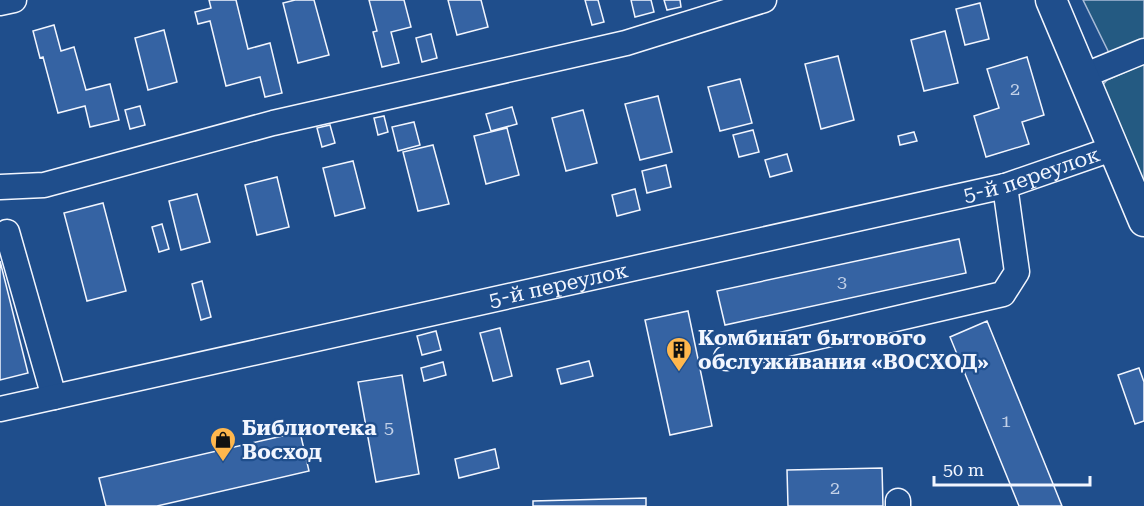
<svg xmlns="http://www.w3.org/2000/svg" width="1144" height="506" viewBox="0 0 1144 506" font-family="'Roboto Serif',serif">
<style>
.green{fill:#245a82;stroke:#a8bbd7;stroke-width:1.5}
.building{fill:#3563a3;stroke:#f2f6ff;stroke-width:1.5}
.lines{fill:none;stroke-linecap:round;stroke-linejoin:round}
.minor-casing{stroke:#f2f6ff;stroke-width:27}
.major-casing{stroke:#f2f6ff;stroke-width:33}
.minor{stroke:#1f4e8c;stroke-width:24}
.major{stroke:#1f4e8c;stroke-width:30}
.labels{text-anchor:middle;stroke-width:4.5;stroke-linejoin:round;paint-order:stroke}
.number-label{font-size:18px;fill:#c3d1e8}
.street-label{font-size:21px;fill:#f2f6ff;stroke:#1f4e8c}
.poi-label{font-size:21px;font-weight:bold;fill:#f2f6ff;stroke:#1f4e8c;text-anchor:start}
</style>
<rect width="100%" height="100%" fill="#1f4e8c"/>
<!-- green -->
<path class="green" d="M 1083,0 L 1144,0 L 1144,46 L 1112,59 Z
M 1144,64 L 1144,181 L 1133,176 L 1101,87 L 1107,80 Z"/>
<!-- building -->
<path class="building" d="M 209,0 L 236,0 L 248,49 L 270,43 L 282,93 L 265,97 L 260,77 L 226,86 L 210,21 L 198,24 L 195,12 L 211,8 Z
M 295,0 L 314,0 L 329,55 L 298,63 L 283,3 Z
M 369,0 L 404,0 L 411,27 L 391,32 L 399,63 L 382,67 L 373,32 L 377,31 Z
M 448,0 L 481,0 L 488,27 L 457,35 Z
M 585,0 L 598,0 L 604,22 L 592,25 Z
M 631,0 L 651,0 L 654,12 L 635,17 Z
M 664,0 L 680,0 L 681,7 L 667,10 Z
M 980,3 L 989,39 L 965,45 L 956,9 Z
M 54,25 L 61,51 L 74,47 L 86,90 L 110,84 L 119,120 L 90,127 L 85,106 L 58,113 L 43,57 L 40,58 L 33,31 Z
M 164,30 L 177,82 L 148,90 L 135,38 Z
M 945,31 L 958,83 L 924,91 L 911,40 Z
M 431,34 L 437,58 L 422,62 L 416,38 Z
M 838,56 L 854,120 L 821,129 L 805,64 Z
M 1027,57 L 1044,115 L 1022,122 L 1029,144 L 986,157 L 974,116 L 999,108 L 987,69 Z
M 740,79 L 752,123 L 720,131 L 708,87 Z
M 658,96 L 672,152 L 640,160 L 625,104 Z
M 140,106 L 145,125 L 130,129 L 125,110 Z
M 512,107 L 517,124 L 491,131 L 486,114 Z
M 583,110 L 597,163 L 566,171 L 552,118 Z
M 384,116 L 388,132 L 378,135 L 374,118 Z
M 414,122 L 420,145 L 398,151 L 392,127 Z
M 330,125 L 335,143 L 322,147 L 317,128 Z
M 507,128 L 519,175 L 486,184 L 474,136 Z
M 753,130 L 759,152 L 739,157 L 733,135 Z
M 914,132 L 917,141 L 900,145 L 898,136 Z
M 433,145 L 449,204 L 418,211 L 403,152 Z
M 787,154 L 792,171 L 770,177 L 765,160 Z
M 353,161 L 365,208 L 335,216 L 323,168 Z
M 666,165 L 671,187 L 647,193 L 642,171 Z
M 277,177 L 289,227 L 257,235 L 245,185 Z
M 635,189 L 640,210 L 617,216 L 612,195 Z
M 197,194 L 210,242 L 181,250 L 169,201 Z
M 103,203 L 126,291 L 87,301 L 64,213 Z
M 162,224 L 169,249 L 159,252 L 152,227 Z
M 959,239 L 966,273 L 725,325 L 717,291 Z
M 0,261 L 28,373 L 0,380 Z
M 202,281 L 211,317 L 201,320 L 192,284 Z
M 688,311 L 712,426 L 670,435 L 645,320 Z
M 987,321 L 1062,506 L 1019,506 L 950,337 Z
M 500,328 L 512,376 L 493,381 L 480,333 Z
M 436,331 L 441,350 L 422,355 L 417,336 Z
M 589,361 L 593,376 L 561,384 L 557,369 Z
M 443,362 L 446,375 L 424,381 L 421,368 Z
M 1139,368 L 1144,382 L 1144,421 L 1135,424 L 1118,375 Z
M 402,375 L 419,474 L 376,482 L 358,382 Z
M 300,432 L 309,471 L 157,506 L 106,506 L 99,478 Z
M 495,449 L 499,468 L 459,478 L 455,459 Z
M 882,468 L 883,506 L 788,506 L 787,470 Z
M 646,498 L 646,506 L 533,506 L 533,501 Z"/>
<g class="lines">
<defs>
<g id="minor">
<path d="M 0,3 L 14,0"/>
<path d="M 1083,76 L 1144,51"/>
<path d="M 0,187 L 44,185 L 273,123 L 626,43 L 764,0"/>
<path d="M 7,232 L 54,397"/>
<path d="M 726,358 L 1003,294 L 1017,272 L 1005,186"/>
<path id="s1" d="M 0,409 L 1005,186 L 1112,149"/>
<path d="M 898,501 L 898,506"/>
</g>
<path id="major" d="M 1051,0 L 1144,221"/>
</defs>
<!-- minor casing -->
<use href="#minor" class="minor-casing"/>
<!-- major casing -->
<use href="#major" class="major-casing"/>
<!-- minor -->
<use href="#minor" class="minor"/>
<!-- major -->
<use href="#major" class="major"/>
</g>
<!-- icons -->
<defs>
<symbol id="building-pin" viewBox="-11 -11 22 30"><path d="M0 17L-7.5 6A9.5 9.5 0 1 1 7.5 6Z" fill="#ffb74d" stroke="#1f4e8c"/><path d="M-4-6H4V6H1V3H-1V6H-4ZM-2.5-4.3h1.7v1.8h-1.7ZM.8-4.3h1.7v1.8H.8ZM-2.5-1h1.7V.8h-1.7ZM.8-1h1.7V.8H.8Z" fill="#111"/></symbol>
<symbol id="shop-pin" viewBox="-11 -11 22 30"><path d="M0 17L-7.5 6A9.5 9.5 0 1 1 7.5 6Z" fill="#ffb74d" stroke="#1f4e8c"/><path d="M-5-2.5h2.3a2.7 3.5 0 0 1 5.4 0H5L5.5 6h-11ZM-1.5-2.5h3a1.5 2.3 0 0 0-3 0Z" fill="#111"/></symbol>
</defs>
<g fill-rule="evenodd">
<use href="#building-pin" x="664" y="335" width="30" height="40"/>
<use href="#shop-pin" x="208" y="425" width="30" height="40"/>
</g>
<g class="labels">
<!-- number labels -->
<g class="number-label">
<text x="1015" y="95">2</text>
<text x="842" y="288">3</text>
<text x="1006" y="427">1</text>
<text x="389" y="434">5</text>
<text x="835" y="494">2</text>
</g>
<!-- street labels -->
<g class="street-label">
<text dy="7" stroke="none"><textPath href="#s1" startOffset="1058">5-й переулок</textPath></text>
<text dy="7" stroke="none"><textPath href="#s1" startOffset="572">5-й переулок</textPath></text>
</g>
<!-- poi labels -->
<g class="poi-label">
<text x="698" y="345">Комбинат бытового<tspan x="698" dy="24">обслуживания «ВОСХОД»</tspan></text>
<text x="242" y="435">Библиотека<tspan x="242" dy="24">Восход</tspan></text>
</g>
</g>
<!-- scale -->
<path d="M934 476v9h156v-9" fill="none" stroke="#f2f6ff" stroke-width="3"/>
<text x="943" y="476" font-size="18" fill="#f2f6ff" stroke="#1f4e8c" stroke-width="4.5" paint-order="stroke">50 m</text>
</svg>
